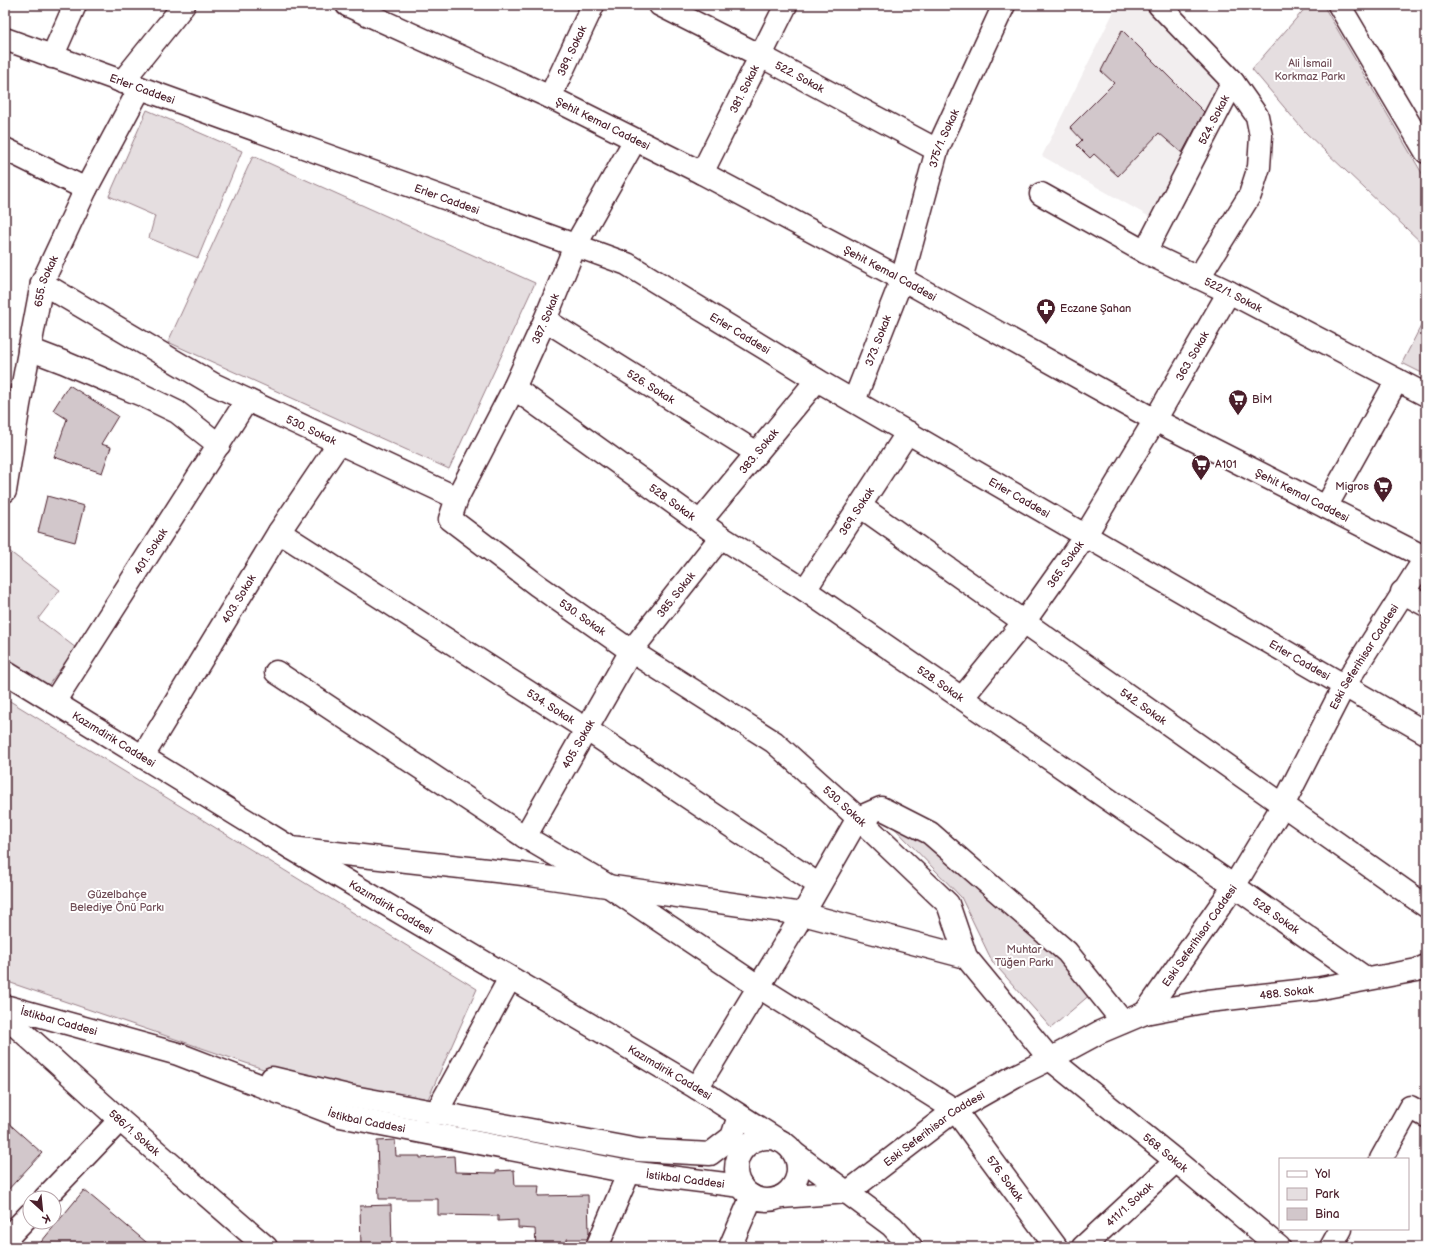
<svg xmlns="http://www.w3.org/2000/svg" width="1431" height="1252" viewBox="0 0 1431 1252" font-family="'Balsamiq Sans',sans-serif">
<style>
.built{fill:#f2eeef}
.green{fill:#e5dee0;stroke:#987e86}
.building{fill:#d2c7cb;stroke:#4a1f2b}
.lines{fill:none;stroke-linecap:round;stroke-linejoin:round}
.minor-casing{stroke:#4a1f2b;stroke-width:25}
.major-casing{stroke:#4a1f2b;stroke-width:25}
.path{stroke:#4a1f2b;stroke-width:2.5;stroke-dasharray:3 3;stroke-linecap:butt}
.minor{stroke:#fff;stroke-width:22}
.major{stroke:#fff;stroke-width:22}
.labels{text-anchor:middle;stroke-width:4;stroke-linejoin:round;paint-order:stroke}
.street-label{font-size:11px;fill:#4a1f2b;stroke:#fff}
.park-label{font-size:11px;fill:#714f58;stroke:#fff}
.poi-label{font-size:11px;fill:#4a1f2b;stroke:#fff;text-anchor:start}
</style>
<rect width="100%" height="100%" fill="#fff"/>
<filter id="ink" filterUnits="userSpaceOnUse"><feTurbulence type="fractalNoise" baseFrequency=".025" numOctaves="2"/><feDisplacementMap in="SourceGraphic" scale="8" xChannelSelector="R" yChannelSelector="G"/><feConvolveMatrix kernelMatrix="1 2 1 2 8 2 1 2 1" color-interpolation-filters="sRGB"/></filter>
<g filter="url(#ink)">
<!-- built -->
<path class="built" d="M 1117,5 L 1147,5 L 1228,86 L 1157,221 L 1042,156 Z"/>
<!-- green -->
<path class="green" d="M 1308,5 L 1323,5 L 1426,180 L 1426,247 L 1305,132 L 1252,69 Z
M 147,110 L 242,151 L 198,258 L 149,238 L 155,216 L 109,196 Z
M 253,156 L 535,283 L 449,469 L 168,342 Z
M 1426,316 L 1426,375 L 1402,363 Z
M 9,551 L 60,590 L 38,619 L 76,648 L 46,688 L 5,657 L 5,556 Z
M 5,698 L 477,989 L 428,1099 L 275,1073 L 5,981 Z
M 885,812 L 993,890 L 1092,993 L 1051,1028 L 992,961 L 961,897 L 883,816 Z"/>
<!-- building -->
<path class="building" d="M 1122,30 L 1204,112 L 1182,153 L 1159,133 L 1118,176 L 1094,154 L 1090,158 L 1077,145 L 1082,140 L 1070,127 L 1114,83 L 1101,71 Z
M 69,385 L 118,416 L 101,444 L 111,447 L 102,473 L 54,457 L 67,419 L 53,410 Z
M 47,496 L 84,506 L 75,542 L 38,532 Z
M 5,1120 L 42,1153 L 5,1193 Z
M 395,1140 L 396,1156 L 420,1156 L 420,1158 L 454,1156 L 455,1172 L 496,1173 L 496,1171 L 514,1170 L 515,1186 L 539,1186 L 538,1196 L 588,1195 L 589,1233 L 587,1239 L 567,1239 L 567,1247 L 536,1247 L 535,1229 L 518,1228 L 518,1220 L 498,1221 L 498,1216 L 438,1215 L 438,1199 L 379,1199 L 377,1141 Z
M 84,1190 L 152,1247 L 37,1247 Z
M 391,1205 L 392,1247 L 361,1247 L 360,1206 Z"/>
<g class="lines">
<defs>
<g id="minor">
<path id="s1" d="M 660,5 L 759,55 L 937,150"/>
<path d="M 52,57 L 75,5"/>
<path d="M 122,82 L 184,5"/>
<path id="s2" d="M 550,97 L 593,5"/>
<path d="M 5,149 L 86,189"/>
<path id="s3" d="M 702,173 L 786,5"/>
<path id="s4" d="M 1041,194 L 1145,252 L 1229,292 L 1426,395"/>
<path id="s5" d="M 1145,252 L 1233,82 L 1159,5"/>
<path d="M 1199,277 L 1250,195 L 1259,167 L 1261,136 L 1257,116 L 1233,82"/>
<path id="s6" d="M 42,283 L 213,384 L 457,498 L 450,519 L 537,585 L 631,651 L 774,742 L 858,818 L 948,904 L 966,957 L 1050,1059 L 1176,1161 L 1279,1247"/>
<path id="s7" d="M 545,320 L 757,453"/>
<path d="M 29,349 L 63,362 L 103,379 L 142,395 L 177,412 L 219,445"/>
<path id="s8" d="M 514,388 L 721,537 L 805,590 L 1234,886 L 1367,979"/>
<path id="s9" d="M 854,401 L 902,279 L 937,150 L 1004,5"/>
<path id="s10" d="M 5,491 L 19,405 L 42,283 L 86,189 L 140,88"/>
<path id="s11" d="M 457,498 L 514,388 L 545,320 L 575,246 L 635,140"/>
<path id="s12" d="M 860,506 L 1426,906"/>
<path d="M 1326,507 L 1397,380"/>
<path id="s13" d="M 700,522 L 817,380"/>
<path id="s14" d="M 279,532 L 586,729 L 819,885"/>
<path id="s15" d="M 805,590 L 908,432"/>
<path id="s16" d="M 276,672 L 525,837 L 607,885 L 759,987 L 955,1110 L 1056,1247"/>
<path id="s17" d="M 962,698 L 1024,622 L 1085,536 L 1155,420 L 1229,292"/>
<path id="s18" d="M 54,702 L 247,400"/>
<path id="s19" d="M 143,756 L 279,532 L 339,443"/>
<path id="s20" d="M 525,837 L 631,651 L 721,537"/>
<path d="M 291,848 L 523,874 L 803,914 L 966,957"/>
<path id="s21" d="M 5,1016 L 120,1120 L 266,1247"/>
<path d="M 697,1088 L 803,914 L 858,818 L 881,808 L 930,833 L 1067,952 L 1123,1022"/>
<path d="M 436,1113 L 510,978"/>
<path d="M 1381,1159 L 1410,1107 L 1426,1116"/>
<path d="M 45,1198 L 120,1120"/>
<path d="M 5,1240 L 30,1214"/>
<path d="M 597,1247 L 629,1172"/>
<path d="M 730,1247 L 752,1196"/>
<path id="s22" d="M 1083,1247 L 1176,1161"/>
<path d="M 1331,1247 L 1341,1229"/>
</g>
<g id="major">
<path id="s23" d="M 347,5 L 550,97 L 702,173 L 902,279 L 1155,420 L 1426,558"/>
<path d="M 1339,5 L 1426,152"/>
<path id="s24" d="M 5,39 L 627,264 L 817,380 L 1426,733"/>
<path d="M 1402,592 L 1426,605"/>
<path id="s25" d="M 5,672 L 291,848 L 697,1088 L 778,1140"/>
<path id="s26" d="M 5,1006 L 178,1054 L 340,1116 L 629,1172 L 741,1186"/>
<path id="s27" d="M 1145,1013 L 1208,1001 L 1316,989 L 1417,970 L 1426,966"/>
<path d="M 272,1078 L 348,1096 L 638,1150 L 710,1154 L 732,1137 L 739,1116"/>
<circle cx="767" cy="1169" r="31"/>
<path d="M 794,1153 L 892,1226 L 911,1247"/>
<path id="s28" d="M 848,1192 L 955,1110 L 1015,1076 L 1050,1059 L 1100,1032 L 1145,1013 L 1234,886 L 1283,805 L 1344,686 L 1426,557"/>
<path d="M 781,1197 L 848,1192"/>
</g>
</defs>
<!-- minor casing -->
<use href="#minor" class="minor-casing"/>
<!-- major casing -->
<use href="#major" class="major-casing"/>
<!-- path -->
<path class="path" d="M 873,1247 L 878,1241"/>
<!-- minor -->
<use href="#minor" class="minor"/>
<!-- major -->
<use href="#major" class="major"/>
</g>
</g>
<!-- icons -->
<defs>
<symbol id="pharmacy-pin" viewBox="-11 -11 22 30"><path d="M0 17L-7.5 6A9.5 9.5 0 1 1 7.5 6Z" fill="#4a1f2b" stroke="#fff"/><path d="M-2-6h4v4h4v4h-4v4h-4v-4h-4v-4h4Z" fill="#fff"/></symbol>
<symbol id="supermarket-pin" viewBox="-11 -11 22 30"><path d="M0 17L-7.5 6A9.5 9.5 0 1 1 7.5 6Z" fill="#4a1f2b" stroke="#fff"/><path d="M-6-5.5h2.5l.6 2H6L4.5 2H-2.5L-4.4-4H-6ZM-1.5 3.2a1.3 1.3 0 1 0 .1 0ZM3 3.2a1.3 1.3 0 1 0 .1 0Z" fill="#fff"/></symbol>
</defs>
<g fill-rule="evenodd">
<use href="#pharmacy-pin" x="1035" y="297" width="22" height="30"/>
<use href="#supermarket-pin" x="1227" y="388" width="22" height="30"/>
<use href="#supermarket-pin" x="1190" y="453" width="22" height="30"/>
<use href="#supermarket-pin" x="1372" y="475" width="22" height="30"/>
</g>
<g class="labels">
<!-- street labels -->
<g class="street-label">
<text dy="4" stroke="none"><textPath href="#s2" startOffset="51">389. Sokak</textPath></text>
<text dy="4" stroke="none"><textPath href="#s1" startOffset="157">522. Sokak</textPath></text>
<text dy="4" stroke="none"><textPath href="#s24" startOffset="146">Erler Caddesi</textPath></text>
<text dy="4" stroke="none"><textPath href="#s3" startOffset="94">381. Sokak</textPath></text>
<text dy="4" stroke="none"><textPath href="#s5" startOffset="149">524. Sokak</textPath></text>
<text dy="4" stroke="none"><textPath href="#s23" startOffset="282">Şehit Kemal Caddesi</textPath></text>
<text dy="4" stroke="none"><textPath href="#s9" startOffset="278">375/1. Sokak</textPath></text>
<text dy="4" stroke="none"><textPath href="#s24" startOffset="470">Erler Caddesi</textPath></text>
<text dy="4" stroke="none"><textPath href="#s23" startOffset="606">Şehit Kemal Caddesi</textPath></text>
<text dy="4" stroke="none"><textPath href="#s10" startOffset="214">655. Sokak</textPath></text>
<text dy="4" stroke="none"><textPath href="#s4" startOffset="217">522/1. Sokak</textPath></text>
<text dy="4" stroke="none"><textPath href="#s11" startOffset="200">387. Sokak</textPath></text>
<text dy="4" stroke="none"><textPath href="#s24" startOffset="794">Erler Caddesi</textPath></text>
<text dy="4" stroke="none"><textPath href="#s9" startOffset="65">373. Sokak</textPath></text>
<text dy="4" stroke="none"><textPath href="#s17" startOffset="413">363. Sokak</textPath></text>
<text dy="4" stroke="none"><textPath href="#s7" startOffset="125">526. Sokak</textPath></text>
<text dy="4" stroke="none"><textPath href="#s6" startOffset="307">530. Sokak</textPath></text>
<text dy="4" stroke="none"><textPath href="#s13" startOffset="92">383. Sokak</textPath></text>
<text dy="4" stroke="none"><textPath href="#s23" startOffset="1074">Şehit Kemal Caddesi</textPath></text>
<text dy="4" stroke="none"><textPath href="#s24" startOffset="1118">Erler Caddesi</textPath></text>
<text dy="4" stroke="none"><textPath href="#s8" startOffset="195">528. Sokak</textPath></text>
<text dy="4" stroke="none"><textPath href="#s15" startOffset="94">369. Sokak</textPath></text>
<text dy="4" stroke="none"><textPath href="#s18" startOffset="179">401. Sokak</textPath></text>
<text dy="4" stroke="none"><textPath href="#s17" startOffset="169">365. Sokak</textPath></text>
<text dy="4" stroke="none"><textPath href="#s20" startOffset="286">385. Sokak</textPath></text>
<text dy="4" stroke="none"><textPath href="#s19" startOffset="184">403. Sokak</textPath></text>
<text dy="4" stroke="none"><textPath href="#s6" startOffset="655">530. Sokak</textPath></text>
<text dy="4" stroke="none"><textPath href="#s28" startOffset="767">Eski Seferihisar Caddesi</textPath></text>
<text dy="4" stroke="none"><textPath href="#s24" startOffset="1442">Erler Caddesi</textPath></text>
<text dy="4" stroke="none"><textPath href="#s8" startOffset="519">528. Sokak</textPath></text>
<text dy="4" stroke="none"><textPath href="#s12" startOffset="347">542. Sokak</textPath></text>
<text dy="4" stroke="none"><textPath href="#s14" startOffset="323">534. Sokak</textPath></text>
<text dy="4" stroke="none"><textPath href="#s25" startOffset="128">Kazımdirik Caddesi</textPath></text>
<text dy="4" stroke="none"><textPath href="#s20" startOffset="107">405. Sokak</textPath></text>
<text dy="4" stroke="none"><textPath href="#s6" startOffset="979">530. Sokak</textPath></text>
<text dy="4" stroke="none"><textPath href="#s25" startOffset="452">Kazımdirik Caddesi</textPath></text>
<text dy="4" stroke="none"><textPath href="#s8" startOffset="927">528. Sokak</textPath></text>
<text dy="4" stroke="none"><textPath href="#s28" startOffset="443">Eski Seferihisar Caddesi</textPath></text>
<text dy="4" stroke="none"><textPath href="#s27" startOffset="143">488. Sokak</textPath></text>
<text dy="4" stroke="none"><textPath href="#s26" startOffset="56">İstikbal Caddesi</textPath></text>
<text dy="4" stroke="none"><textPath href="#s25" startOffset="776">Kazımdirik Caddesi</textPath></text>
<text dy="4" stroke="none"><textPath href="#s26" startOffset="380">İstikbal Caddesi</textPath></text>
<text dy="4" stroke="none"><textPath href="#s28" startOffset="107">Eski Seferihisar Caddesi</textPath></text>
<text dy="4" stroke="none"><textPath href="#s21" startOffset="174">586/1. Sokak</textPath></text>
<text dy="4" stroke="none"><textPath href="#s6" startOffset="1458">568. Sokak</textPath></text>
<text dy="4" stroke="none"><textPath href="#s26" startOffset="704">İstikbal Caddesi</textPath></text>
<text dy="4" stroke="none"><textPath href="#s16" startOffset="893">576. Sokak</textPath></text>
<text dy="4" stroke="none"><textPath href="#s22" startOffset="63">411/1. Sokak</textPath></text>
</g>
<!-- park labels -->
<g class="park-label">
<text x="1310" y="67">Ali İsmail<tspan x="1310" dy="13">Korkmaz Parkı</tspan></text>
<text x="117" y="898">Güzelbahçe<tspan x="117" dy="13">Belediye Önü Parkı</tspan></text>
<text x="1024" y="953">Muhtar<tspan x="1024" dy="13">Tüğen Parkı</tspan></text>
</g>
<!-- poi labels -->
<g class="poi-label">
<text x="1060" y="312">Eczane Şahan</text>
<text x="1252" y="403">BİM</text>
<text x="1215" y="468">A101</text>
<text x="1369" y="490" text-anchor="end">Migros</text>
</g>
</g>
<!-- margin -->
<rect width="1431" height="1252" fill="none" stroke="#fff" stroke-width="20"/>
<rect x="10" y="10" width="1411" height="1232" fill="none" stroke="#4a1f2b" stroke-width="1.5" filter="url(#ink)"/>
<!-- legend -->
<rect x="1279" y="1158" width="130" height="72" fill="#ffffff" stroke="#b7a5aa"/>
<rect x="1287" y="1171" width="20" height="6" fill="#ffffff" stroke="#b7a5aa"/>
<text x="1315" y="1178" font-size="12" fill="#4a1f2b">Yol</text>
<rect x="1287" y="1188" width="20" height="12" fill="#e5dee0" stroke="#b7a5aa"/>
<text x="1315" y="1198" font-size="12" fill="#4a1f2b">Park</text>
<rect x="1287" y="1208" width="20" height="12" fill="#d2c7cb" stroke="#b7a5aa"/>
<text x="1315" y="1218" font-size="12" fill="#4a1f2b">Bina</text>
<!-- north arrow -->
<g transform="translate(42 1210) rotate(153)"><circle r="19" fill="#ffffff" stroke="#b7a5aa"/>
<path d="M0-3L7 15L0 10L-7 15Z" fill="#4a1f2b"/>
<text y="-6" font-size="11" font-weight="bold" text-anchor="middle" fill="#4a1f2b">K</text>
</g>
</svg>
